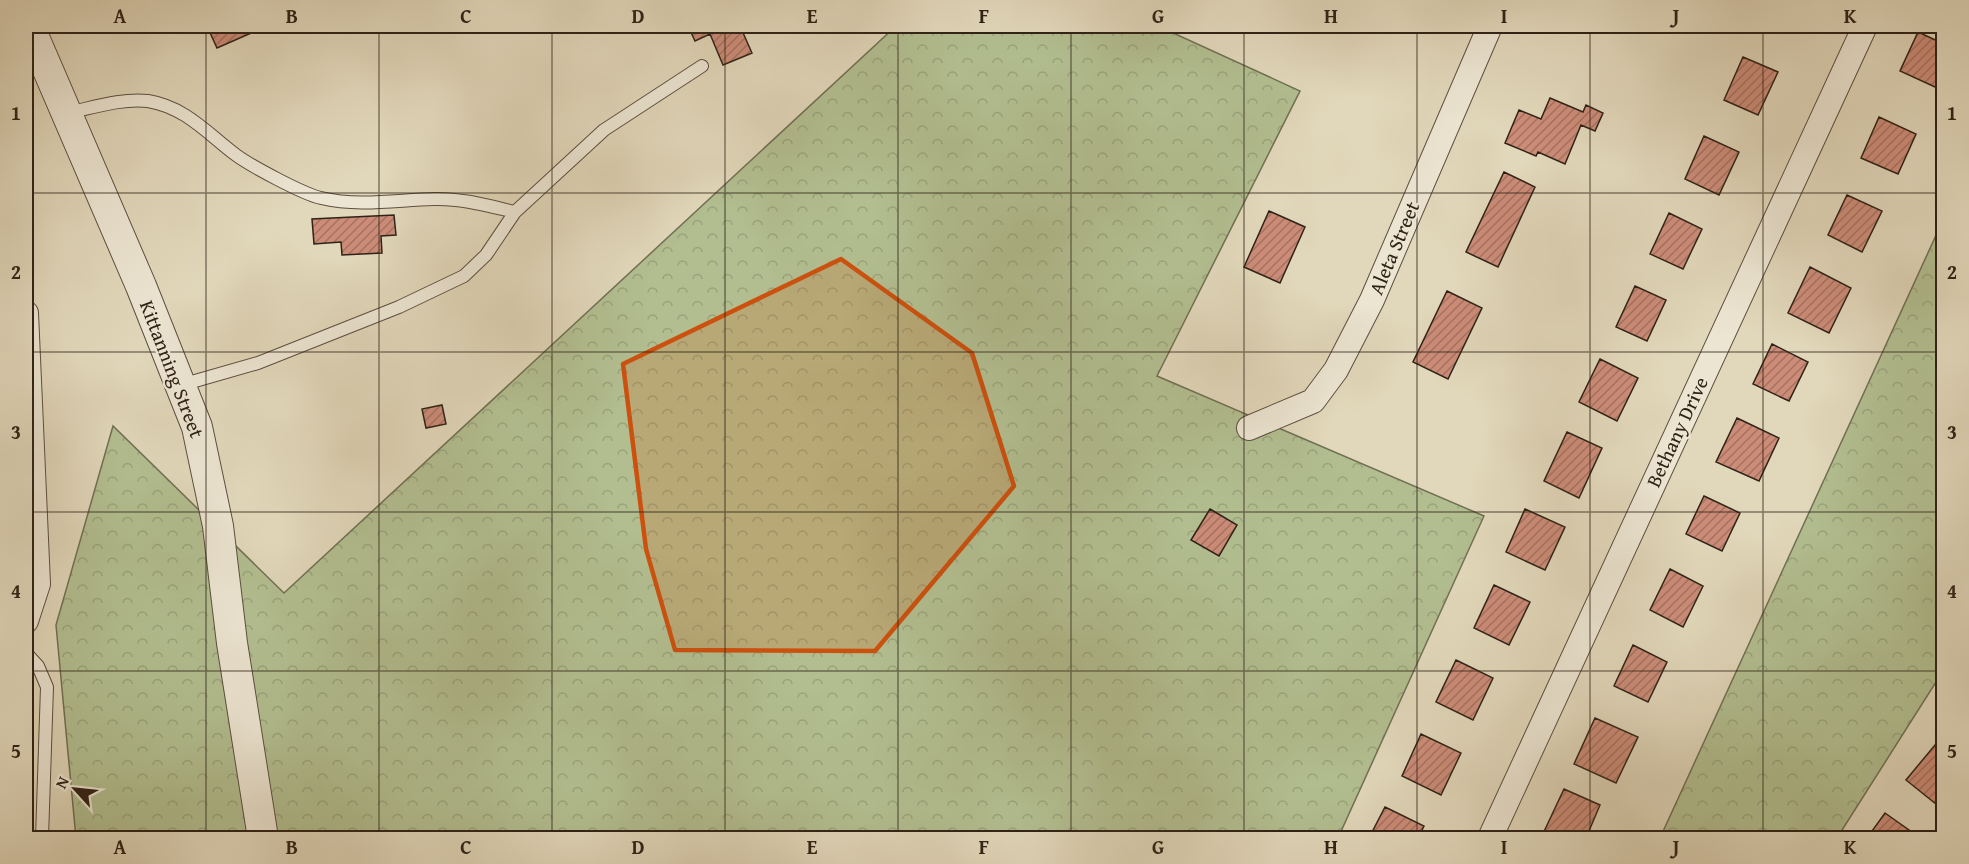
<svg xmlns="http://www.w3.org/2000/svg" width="1969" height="864" viewBox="0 0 1969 864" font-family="'Gentium Book Plus',serif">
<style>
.forest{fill:url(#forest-crowns);stroke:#707054;stroke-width:1.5}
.building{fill:url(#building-hatch);stroke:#2f2217;stroke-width:1.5}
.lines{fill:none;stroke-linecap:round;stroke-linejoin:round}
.service-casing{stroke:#5c4f40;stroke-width:14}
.minor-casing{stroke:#5c4f40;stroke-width:26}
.tertiary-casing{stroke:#5c4f40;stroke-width:32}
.service{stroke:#ece5d2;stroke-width:12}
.minor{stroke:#ece5d2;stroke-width:24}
.tertiary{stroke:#ece5d2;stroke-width:30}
.marked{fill:#cc510e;fill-opacity:0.2;stroke:#cc510e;stroke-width:4.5;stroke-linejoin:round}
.grid{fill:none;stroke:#2f2217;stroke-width:1.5;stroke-opacity:0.55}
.labels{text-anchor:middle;stroke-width:4.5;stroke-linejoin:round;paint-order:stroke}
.street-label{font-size:20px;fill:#2f2217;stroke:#ece5d2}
.neatline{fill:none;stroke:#2f2217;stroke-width:2}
.grid-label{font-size:20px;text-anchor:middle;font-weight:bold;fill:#2f2217}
</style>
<defs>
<pattern id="forest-crowns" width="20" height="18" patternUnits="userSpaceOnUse" patternTransform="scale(1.5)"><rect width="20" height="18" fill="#b2be90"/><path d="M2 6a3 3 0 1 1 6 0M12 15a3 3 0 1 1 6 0" fill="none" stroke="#99a37b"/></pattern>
<pattern id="building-hatch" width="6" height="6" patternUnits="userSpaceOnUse" patternTransform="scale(1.5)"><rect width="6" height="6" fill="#cc8c78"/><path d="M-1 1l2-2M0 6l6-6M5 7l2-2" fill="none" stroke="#a67261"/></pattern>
</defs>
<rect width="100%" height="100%" fill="#e1d7ba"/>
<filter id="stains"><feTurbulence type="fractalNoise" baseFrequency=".00333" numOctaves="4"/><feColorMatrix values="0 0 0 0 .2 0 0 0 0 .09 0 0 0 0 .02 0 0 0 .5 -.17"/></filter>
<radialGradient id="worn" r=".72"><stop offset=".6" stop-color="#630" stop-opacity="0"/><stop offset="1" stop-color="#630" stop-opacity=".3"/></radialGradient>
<!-- forest -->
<path class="forest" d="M 896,26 L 1158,26 L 1300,91 L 1157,376 L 1484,516 L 1338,838 L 76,838 L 56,625 L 113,426 L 284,593 Z
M 1943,220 L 1943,671 L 1837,838 L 1660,838 Z"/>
<!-- building -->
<path class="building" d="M 207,26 L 267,26 L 217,48 Z
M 688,26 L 740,26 L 752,53 L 723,65 L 710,34 L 695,41 Z
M 1918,32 L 1944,44 L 1944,69 L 1935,87 L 1900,71 Z
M 1743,57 L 1778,72 L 1758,115 L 1724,100 Z
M 1550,98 L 1583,112 L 1586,105 L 1603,113 L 1595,131 L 1581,125 L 1565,164 L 1538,152 L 1536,156 L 1505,143 L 1519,110 L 1541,119 Z
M 1879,117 L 1916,134 L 1898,174 L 1861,158 Z
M 1704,136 L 1739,152 L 1719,195 L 1685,179 Z
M 1504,172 L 1535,187 L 1498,267 L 1466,252 Z
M 1847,195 L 1882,211 L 1862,252 L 1828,235 Z
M 1269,211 L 1305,227 L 1280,283 L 1244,267 Z
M 1669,213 L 1702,229 L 1683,269 L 1650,254 Z
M 394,215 L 396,235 L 381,236 L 382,253 L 342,255 L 341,242 L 314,244 L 312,219 Z
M 1810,267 L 1851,288 L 1829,333 L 1788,313 Z
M 1635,286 L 1666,300 L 1647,341 L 1616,327 Z
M 1447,291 L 1482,308 L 1448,379 L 1413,362 Z
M 1772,344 L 1808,362 L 1789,401 L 1753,384 Z
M 1600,359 L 1638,378 L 1617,421 L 1579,402 Z
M 442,405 L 446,424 L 426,428 L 422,409 Z
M 1737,418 L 1779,438 L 1759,481 L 1716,462 Z
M 1567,432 L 1602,448 L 1579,498 L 1544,481 Z
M 1704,496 L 1740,513 L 1722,551 L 1686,534 Z
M 1210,509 L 1237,525 L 1219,556 L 1191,540 Z
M 1525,509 L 1565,527 L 1545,570 L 1506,552 Z
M 1670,569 L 1703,586 L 1683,627 L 1650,610 Z
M 1494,585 L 1530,602 L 1509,645 L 1474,628 Z
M 1633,645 L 1667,662 L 1648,702 L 1614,686 Z
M 1456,660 L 1493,678 L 1473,720 L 1436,702 Z
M 1595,718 L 1638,737 L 1616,783 L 1574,764 Z
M 1421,734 L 1461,753 L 1441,795 L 1402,776 Z
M 1935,745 L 1944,752 L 1944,795 L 1936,804 L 1906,780 Z
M 1564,789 L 1600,805 L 1586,838 L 1541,838 Z
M 1385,807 L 1424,826 L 1418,838 L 1369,838 Z
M 1885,813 L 1916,835 L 1914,838 L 1867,838 Z"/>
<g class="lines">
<defs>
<path id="service" d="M 67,113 C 92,108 121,98 148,101 C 185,107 207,133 236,155 C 251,166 303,194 321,198 C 359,207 396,200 434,199 C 461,198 489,206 515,212
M 181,385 L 258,363 L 399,307 L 464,276 L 486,255 L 515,212 L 604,130 L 702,66
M 26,653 L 38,666 L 47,687 L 42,838"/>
<path id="minor" d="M 26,313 L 38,584 L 26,621
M 1249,428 L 1313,401 L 1336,370 L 1372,300 L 1490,26
M 1490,838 L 1865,26"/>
<path id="tertiary" d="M 29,26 L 141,286 L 197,427 L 218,526 L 232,643 L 263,838"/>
</defs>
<!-- service casing -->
<use href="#service" class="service-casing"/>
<!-- minor casing -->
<use href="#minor" class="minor-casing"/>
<!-- tertiary casing -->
<use href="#tertiary" class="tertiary-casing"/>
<!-- service -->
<use href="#service" class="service"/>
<!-- minor -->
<use href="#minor" class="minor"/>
<!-- tertiary -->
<use href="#tertiary" class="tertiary"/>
</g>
<!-- marked area -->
<path class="marked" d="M 841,259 L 972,353 L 1014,486 L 875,651 L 675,650 L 646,549 L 623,364 Z"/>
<!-- grid -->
<path class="grid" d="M 206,26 L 206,838M 379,26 L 379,838M 552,26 L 552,838M 725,26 L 725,838M 898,26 L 898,838M 1071,26 L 1071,838M 1244,26 L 1244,838M 1417,26 L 1417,838M 1590,26 L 1590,838M 1763,26 L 1763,838M 26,193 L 1944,193M 26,352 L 1944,352M 26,512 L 1944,512M 26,671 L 1944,671"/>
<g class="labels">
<!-- street labels -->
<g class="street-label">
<text transform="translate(1394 248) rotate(-67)" y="7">Aleta Street</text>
<text transform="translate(172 369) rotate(69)" y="7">Kittanning Street</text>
<text transform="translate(1677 432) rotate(-65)" y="7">Bethany Drive</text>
</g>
</g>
<!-- margin -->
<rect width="1969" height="864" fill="none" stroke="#e1d7ba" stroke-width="66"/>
<!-- north arrow -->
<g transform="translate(75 789) rotate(297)" stroke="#ece5d2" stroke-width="4.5" paint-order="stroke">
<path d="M0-4.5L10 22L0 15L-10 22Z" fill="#2f2217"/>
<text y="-9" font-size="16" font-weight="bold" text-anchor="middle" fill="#2f2217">N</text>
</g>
<rect x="33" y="33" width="1903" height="798" class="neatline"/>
<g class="grid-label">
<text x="120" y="23">A</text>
<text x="292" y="23">B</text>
<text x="466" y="23">C</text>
<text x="638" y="23">D</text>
<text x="812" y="23">E</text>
<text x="984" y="23">F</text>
<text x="1158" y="23">G</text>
<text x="1331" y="23">H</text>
<text x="1504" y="23">I</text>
<text x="1676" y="23">J</text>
<text x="1850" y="23">K</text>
<text x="16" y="120">1</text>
<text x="1952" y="120">1</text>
<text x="16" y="279">2</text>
<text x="1952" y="279">2</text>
<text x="16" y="439">3</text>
<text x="1952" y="439">3</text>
<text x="16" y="598">4</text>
<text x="1952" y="598">4</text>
<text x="16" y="758">5</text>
<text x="1952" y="758">5</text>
<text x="120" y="854">A</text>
<text x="292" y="854">B</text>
<text x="466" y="854">C</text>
<text x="638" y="854">D</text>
<text x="812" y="854">E</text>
<text x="984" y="854">F</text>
<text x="1158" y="854">G</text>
<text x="1331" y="854">H</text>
<text x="1504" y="854">I</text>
<text x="1676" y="854">J</text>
<text x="1850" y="854">K</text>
</g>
<rect width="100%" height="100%" filter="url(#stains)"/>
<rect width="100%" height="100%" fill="url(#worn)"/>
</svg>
